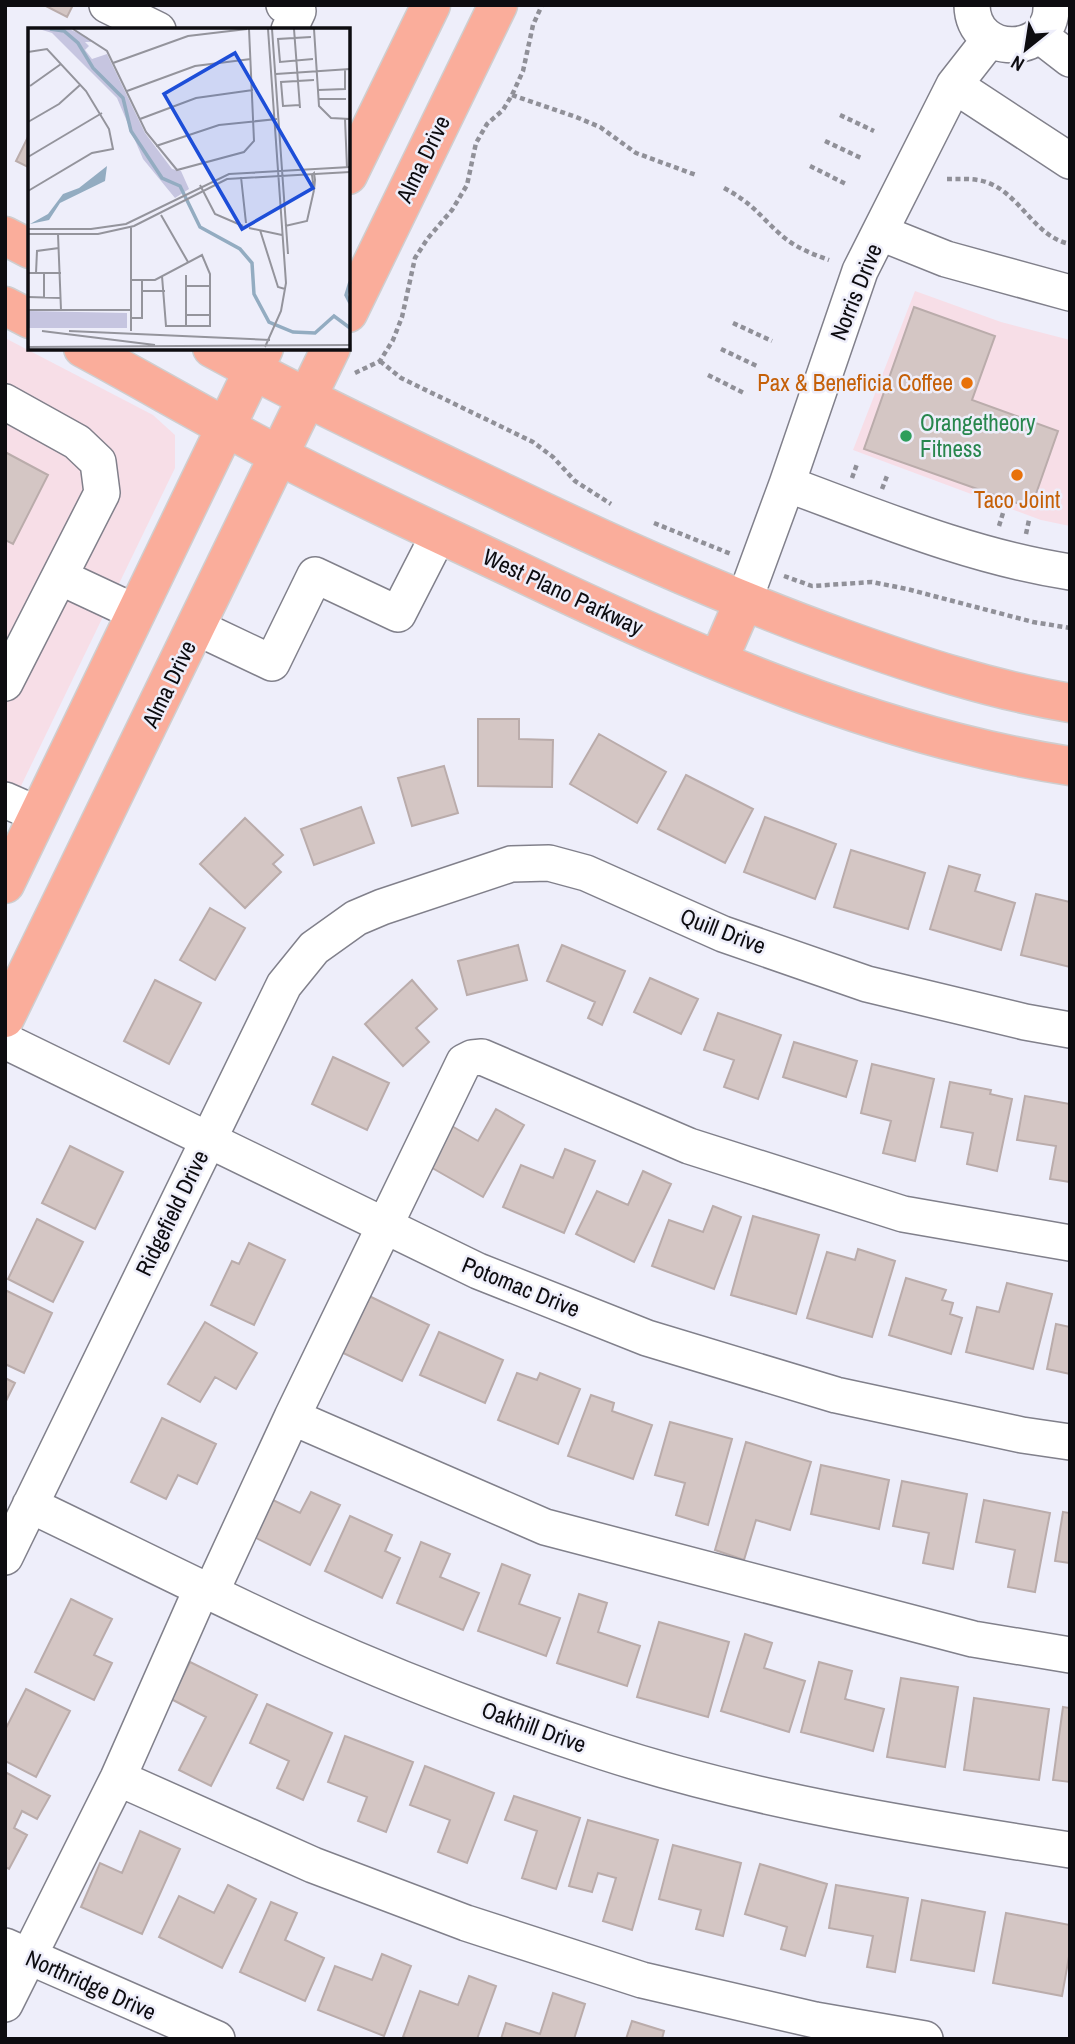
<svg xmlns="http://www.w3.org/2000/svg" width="1075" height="2044" viewBox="0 0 1075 2044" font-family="'Archivo Narrow',sans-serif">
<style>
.commercial{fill:#f7dee7}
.building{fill:#d4c6c4;stroke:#baacab;stroke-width:2}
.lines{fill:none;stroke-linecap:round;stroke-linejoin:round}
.minor-casing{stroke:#81808b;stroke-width:38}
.major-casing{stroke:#cfcecf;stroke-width:41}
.path{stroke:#909098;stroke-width:4.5;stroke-dasharray:5 3.5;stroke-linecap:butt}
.minor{stroke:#fff;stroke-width:35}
.major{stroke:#faad9b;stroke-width:38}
.food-dot{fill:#e8710a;stroke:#eeeefa;stroke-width:2.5}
.leisure-dot{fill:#2e9e5b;stroke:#eeeefa;stroke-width:2.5}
.labels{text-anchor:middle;stroke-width:5;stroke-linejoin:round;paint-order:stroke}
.street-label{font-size:23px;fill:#0d0c10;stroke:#eeeefa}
.food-label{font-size:23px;fill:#c56008;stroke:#eeeefa;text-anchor:end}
.leisure-label{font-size:23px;fill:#27864d;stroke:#eeeefa;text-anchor:start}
.inset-river{fill:none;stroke:#93acc1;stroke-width:3.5}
.inset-road{fill:none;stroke:#94949c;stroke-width:2}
.view{fill:#1d4ed8;fill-opacity:0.15;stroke:#1d4ed8;stroke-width:3.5}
.inset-edge{fill:none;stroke:#0d0c10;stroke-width:3.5}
</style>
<rect width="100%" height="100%" fill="#eeeefa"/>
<!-- commercial -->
<path class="commercial" d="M 915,291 L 1001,322 L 1070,340 L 1070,526 L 1041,520 L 853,450 Z
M 5,338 L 153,415 L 175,435 L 175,468 L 5,819 Z"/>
<!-- building -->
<path class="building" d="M 44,5 L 73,5 L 67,17 Z
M 30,133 L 30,168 L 16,161 Z
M 914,307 L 995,336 L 972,400 L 1058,431 L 1031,508 L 864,449 Z
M 5,452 L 48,475 L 13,544 L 5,540 Z
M 478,719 L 519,719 L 519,739 L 553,740 L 552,787 L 478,786 Z
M 599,734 L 666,772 L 637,823 L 570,784 Z
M 444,766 L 458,813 L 412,826 L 398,778 Z
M 686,775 L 753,809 L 725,863 L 658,829 Z
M 361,807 L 374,843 L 314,865 L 301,829 Z
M 765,817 L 836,844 L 815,899 L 744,872 Z
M 245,818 L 283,855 L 273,864 L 281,872 L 245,908 L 200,864 Z
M 851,850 L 925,873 L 908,929 L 834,907 Z
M 949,866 L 980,875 L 975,891 L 1015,903 L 1001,950 L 930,929 Z
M 1036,894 L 1070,902 L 1070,967 L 1021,955 Z
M 210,908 L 245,928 L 215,980 L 180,960 Z
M 518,945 L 527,980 L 467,995 L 458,961 Z
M 562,945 L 625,971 L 602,1025 L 588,1018 L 595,1002 L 547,981 Z
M 650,978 L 698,999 L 681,1034 L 634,1012 Z
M 155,980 L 201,1003 L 169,1064 L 124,1041 Z
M 412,980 L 437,1009 L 416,1028 L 429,1042 L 403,1066 L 365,1024 Z
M 718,1013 L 781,1035 L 758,1099 L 724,1087 L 734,1060 L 704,1050 Z
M 794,1042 L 857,1061 L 846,1097 L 783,1077 Z
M 333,1057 L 389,1083 L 367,1130 L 312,1104 Z
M 872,1064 L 934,1079 L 915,1161 L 883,1153 L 891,1121 L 861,1113 Z
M 950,1082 L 991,1090 L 990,1094 L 1012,1099 L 997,1171 L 967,1164 L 973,1133 L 941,1127 Z
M 1025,1096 L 1070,1104 L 1070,1182 L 1050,1179 L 1056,1146 L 1017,1140 Z
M 496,1109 L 524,1125 L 483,1197 L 427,1165 L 450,1125 L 478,1141 Z
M 70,1146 L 123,1172 L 95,1229 L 42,1203 Z
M 565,1149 L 595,1161 L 564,1233 L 503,1207 L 521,1165 L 553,1178 Z
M 643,1171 L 671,1184 L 634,1262 L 576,1234 L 597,1191 L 628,1205 Z
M 713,1206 L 741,1217 L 714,1289 L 652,1266 L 669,1220 L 703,1232 Z
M 753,1216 L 819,1235 L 796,1314 L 731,1295 Z
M 37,1219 L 83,1242 L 53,1302 L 8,1279 Z
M 249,1243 L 285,1260 L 254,1325 L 211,1305 L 232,1261 L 239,1264 Z
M 858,1249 L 895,1261 L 872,1337 L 807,1318 L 827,1252 L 855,1260 Z
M 906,1278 L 946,1290 L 942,1300 L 953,1303 L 950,1314 L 962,1318 L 951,1354 L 889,1335 Z
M 1007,1283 L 1052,1294 L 1033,1369 L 966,1352 L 977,1307 L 999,1312 Z
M 5,1290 L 52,1313 L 24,1373 L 5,1364 Z
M 367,1295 L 429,1325 L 402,1381 L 339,1351 Z
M 205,1322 L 257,1353 L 236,1389 L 215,1377 L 200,1402 L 168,1384 Z
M 1056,1324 L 1070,1327 L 1070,1374 L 1047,1369 Z
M 439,1332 L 503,1360 L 485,1403 L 420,1375 Z
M 517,1373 L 537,1380 L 540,1373 L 580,1389 L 558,1444 L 498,1420 Z
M 5,1378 L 15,1383 L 5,1403 Z
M 591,1395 L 614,1403 L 612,1411 L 652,1425 L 633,1479 L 568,1456 Z
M 162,1418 L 216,1444 L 197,1484 L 178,1475 L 166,1499 L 131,1482 Z
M 670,1422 L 732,1439 L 708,1525 L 676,1515 L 685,1483 L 655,1475 Z
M 746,1442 L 811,1462 L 790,1530 L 756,1520 L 744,1560 L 715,1550 Z
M 821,1465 L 889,1480 L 879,1529 L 811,1514 Z
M 902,1481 L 967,1494 L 953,1569 L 923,1563 L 929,1533 L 893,1526 Z
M 311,1492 L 340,1505 L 310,1565 L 252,1536 L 271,1499 L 300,1513 Z
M 984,1500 L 1050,1513 L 1035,1592 L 1008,1587 L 1015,1550 L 976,1542 Z
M 1063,1512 L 1070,1513 L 1070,1563 L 1055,1561 Z
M 350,1516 L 392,1535 L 385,1551 L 400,1558 L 382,1598 L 325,1571 Z
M 421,1542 L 450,1554 L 440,1577 L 479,1593 L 463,1630 L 397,1603 Z
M 502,1564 L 530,1575 L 519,1604 L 560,1618 L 546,1656 L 478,1631 Z
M 579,1594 L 607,1603 L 598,1632 L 640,1646 L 627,1686 L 557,1663 Z
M 71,1599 L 112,1619 L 94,1655 L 112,1663 L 94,1700 L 35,1672 Z
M 659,1622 L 729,1642 L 708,1717 L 637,1697 Z
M 745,1634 L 772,1643 L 764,1668 L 805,1681 L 789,1732 L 721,1711 Z
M 190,1662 L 257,1695 L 211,1786 L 179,1770 L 206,1717 L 171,1699 Z
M 819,1662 L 852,1671 L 845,1699 L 884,1709 L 873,1751 L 801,1732 Z
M 901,1678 L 958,1687 L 945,1767 L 887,1757 Z
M 26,1689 L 70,1711 L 36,1777 L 5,1761 L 5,1730 Z
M 974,1698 L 1049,1709 L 1039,1780 L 964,1770 Z
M 267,1704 L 332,1733 L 303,1800 L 277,1788 L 289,1761 L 250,1743 Z
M 1063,1707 L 1070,1708 L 1070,1782 L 1053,1780 Z
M 345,1736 L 413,1762 L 386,1832 L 358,1821 L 367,1797 L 328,1782 Z
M 425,1766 L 494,1793 L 467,1863 L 438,1852 L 450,1820 L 410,1805 Z
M 5,1772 L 50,1796 L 37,1819 L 22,1811 L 14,1828 L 27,1835 L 9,1869 L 5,1867 Z
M 514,1796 L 580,1818 L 556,1889 L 522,1878 L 537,1831 L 505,1820 Z
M 588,1820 L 658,1840 L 632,1930 L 603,1921 L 616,1878 L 598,1873 L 592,1892 L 569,1886 Z
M 140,1831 L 180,1849 L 142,1934 L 81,1907 L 100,1863 L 122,1873 Z
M 673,1845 L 741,1863 L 723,1936 L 696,1929 L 701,1910 L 659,1899 Z
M 760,1864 L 827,1884 L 805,1956 L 781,1949 L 787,1927 L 745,1914 Z
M 228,1885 L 256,1899 L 222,1968 L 159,1937 L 179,1896 L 214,1913 Z
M 836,1885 L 908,1898 L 895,1972 L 867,1967 L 873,1936 L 829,1928 Z
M 922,1900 L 985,1912 L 974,1971 L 911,1960 Z
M 271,1902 L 297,1913 L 285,1940 L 324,1958 L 305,2001 L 240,1972 Z
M 1006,1913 L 1070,1925 L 1070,1951 L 1062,1996 L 993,1983 Z
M 382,1954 L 411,1966 L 384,2036 L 318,2010 L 335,1966 L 372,1980 Z
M 469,1976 L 496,1986 L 477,2039 L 409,2039 L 403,2037 L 420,1991 L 458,2005 Z
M 553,1993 L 585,2004 L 574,2039 L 501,2039 L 506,2023 L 540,2034 Z
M 632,2021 L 664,2031 L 662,2039 L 626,2039 Z"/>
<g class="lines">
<defs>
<path id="minor" d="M 107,5 L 158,30
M 284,5 L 298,11 L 289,30
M 972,5 C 973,60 1054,56 1051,5
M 1039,35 L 1070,59
M 954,85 L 1070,161
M 881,233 L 946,259 L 1070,293
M 5,402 L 77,442 L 98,462 L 102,493 L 5,683
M 787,484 C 879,518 972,557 1070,572
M 60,577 L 137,613
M 744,601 L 787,484 L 860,271 L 954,85 L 990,39
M 196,627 L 272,663 L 315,575 L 398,614 L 439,534
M 5,800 L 39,815
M 5,1041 L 478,1271 L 647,1338 L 836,1395 L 1022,1435 L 1070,1442
M 292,1417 L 464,1062 L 472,1058 L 482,1057 L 689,1146 L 903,1214 L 1070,1243
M 30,1505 C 122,1549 213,1595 305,1637 C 402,1681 503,1719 604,1752 C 755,1801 913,1826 1070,1850
M 5,1557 L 284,985 L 314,948 L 356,918 L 382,907 L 511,864 L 549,863 L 586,873 L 723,934 L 867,984 L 1025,1022 L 1070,1030
M 211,1592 L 292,1417 L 545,1527 L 973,1639 L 1070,1655
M 118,1778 L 313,1865 L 466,1923 L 642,1980 L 815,2020 L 925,2039
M 5,1946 L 217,2039
M 5,2004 L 118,1778 L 202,1588"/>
<path id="major" d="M 348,175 L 431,5
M 5,236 L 30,249
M 5,306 L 30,319
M 348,313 L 498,5
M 83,348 C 150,384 215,423 282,457 C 359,497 438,533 516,570 C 689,653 880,737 1070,766
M 212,348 C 309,401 408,447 506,494 C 616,547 727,597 841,638 C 916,665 992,690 1070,703
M 718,661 L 744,601
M 5,884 L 264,348
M 5,1018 L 331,348"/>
</defs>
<!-- minor casing -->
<use href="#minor" class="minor-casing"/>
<!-- major casing -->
<use href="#major" class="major-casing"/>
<!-- path -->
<path class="path" d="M 512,95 L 576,117 L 600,127 L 636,153 L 696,175
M 840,115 L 874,131
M 825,141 L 861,158
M 810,166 L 848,185
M 947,179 C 960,179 974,178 986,182 C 1020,193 1034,237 1070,244
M 724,188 C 752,203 758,214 780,234 C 794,247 812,254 829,260
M 733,323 L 772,341
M 721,349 L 759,367
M 380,361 L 401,378 L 533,442 L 553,457 L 575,481 L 611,504
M 355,373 L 380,361 L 393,340 L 402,317 L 415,258 L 428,238 L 452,210 L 467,185 L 476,143 L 487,124 L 503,110 L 512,95 L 523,71 L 533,25 L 542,5
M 708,375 L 746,394
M 852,478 L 857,464
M 882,489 L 887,476
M 654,523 L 731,554
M 999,526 L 1003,513
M 1026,534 L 1029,520
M 784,576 L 812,586 L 872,582 L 907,589 L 1033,622 L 1070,628"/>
<!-- minor -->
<use href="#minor" class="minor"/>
<!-- major -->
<use href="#major" class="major"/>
</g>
<!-- markers -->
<g class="food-dot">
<circle cx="967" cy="383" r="7"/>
<circle cx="1017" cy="475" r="7"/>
</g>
<circle class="leisure-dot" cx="906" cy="436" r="7"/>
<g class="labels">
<!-- street labels -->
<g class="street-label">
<text transform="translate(423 159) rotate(-64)" y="8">Alma Drive</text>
<text transform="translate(856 292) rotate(-68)" y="8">Norris Drive</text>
<text transform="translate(563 592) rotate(25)" y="8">West Plano Parkway</text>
<text transform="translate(169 684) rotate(-64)" y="8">Alma Drive</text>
<text transform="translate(723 931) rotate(21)" y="8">Quill Drive</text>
<text transform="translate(172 1213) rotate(-64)" y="8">Ridgefield Drive</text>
<text transform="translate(521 1287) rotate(22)" y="8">Potomac Drive</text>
<text transform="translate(534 1727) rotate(20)" y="8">Oakhill Drive</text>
<text transform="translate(91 1985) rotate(24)" y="8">Northridge Drive</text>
</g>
<!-- food labels -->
<g class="food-label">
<text x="953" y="391">Pax &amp; Beneficia Coffee</text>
<text x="1017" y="508" text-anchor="middle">Taco Joint</text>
</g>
<!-- leisure labels -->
<g class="leisure-label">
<text x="920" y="431">Orangetheory<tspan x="920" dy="26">Fitness</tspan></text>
</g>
</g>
<!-- overview -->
<g transform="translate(28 28)">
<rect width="322" height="322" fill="#eeeefa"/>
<path d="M 11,1 L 41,1 L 59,9 L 64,14 L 57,14 L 61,18 L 57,22 L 64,31 L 79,26 L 117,105 L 144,141 L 153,143 L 161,161 L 147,170 L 115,131 L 89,70 L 24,5 ZM 0,283 L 99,285 L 99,300 L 0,300 Z" fill="#c6c5e0"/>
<path d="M 79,138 L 77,153 L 32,175 L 21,192 L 2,196 L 20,186 L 35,166 L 51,160 Z" fill="#93acc1"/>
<path class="inset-river" d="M 22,1 L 36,3 L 50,15 L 65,40 L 95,70 L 103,103 L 134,150 L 152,158 L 172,199 L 212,221 L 224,235 L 226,266 L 241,294 L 265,304 L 287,305 L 306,288 L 322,300M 322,254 L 318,267 L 322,275"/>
<path class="inset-road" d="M 45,1 L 79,23 L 118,104 L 149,142 L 216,124 L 226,113 L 221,1M 244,1 L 260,226M 266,1 L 272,80M 286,1 L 291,78 L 303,90 L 322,91M 283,9 L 250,11 L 252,34 L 285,31M 0,24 L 19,21 L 58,63 L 81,101 L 85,121 L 64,125 L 0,163M 85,35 L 160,8 L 219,1M 248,46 L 322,41M 2,58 L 33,36M 290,62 L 317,61 L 317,42M 99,63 L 167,38 L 223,31M 290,71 L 318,71M 272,77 L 255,78 L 253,54 L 286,52M 112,91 L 168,70 L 225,62M 317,91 L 319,140M 0,94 L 31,76 L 52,57M 128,118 L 191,97 L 249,91M 0,129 L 74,85M 286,145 L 287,152 L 286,162 L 284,147 ZM 213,149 L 218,195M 172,157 L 187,186 L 215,198M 133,187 L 160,234M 257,198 L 279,193 L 286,162M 221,200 L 254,207M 0,201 L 63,201 L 98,196 L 201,146 L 322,139M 232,202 L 250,259 L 257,261M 0,206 L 70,206 L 106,198 L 199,151 L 322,144M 30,206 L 33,282M 0,245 L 33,245M 8,245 L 9,223 L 31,220M 103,252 L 127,252 L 174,227 L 182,246 L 182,298 L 138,298 L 134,248M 158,258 L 182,258M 114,263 L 137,263M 0,269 L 33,270M 16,270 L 16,245M 0,282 L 103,282M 158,287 L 182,287M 103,290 L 114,290 L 114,252M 158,299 L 158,247M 14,303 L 127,317M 41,303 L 242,312M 103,303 L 103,199M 0,319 L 322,317M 237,319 L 253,283 L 258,255 L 240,1"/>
<path class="view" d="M 207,25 L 285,160 L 214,201 L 136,66 Z"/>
<rect width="322" height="322" class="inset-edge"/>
</g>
<!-- border -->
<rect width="1075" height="2044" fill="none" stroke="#0d0c10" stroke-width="14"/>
<!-- north arrow -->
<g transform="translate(1026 49) rotate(210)" stroke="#eeeefa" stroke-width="5" paint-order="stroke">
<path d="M0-5L12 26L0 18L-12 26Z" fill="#0d0c10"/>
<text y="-10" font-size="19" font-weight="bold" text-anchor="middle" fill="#0d0c10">N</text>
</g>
</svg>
